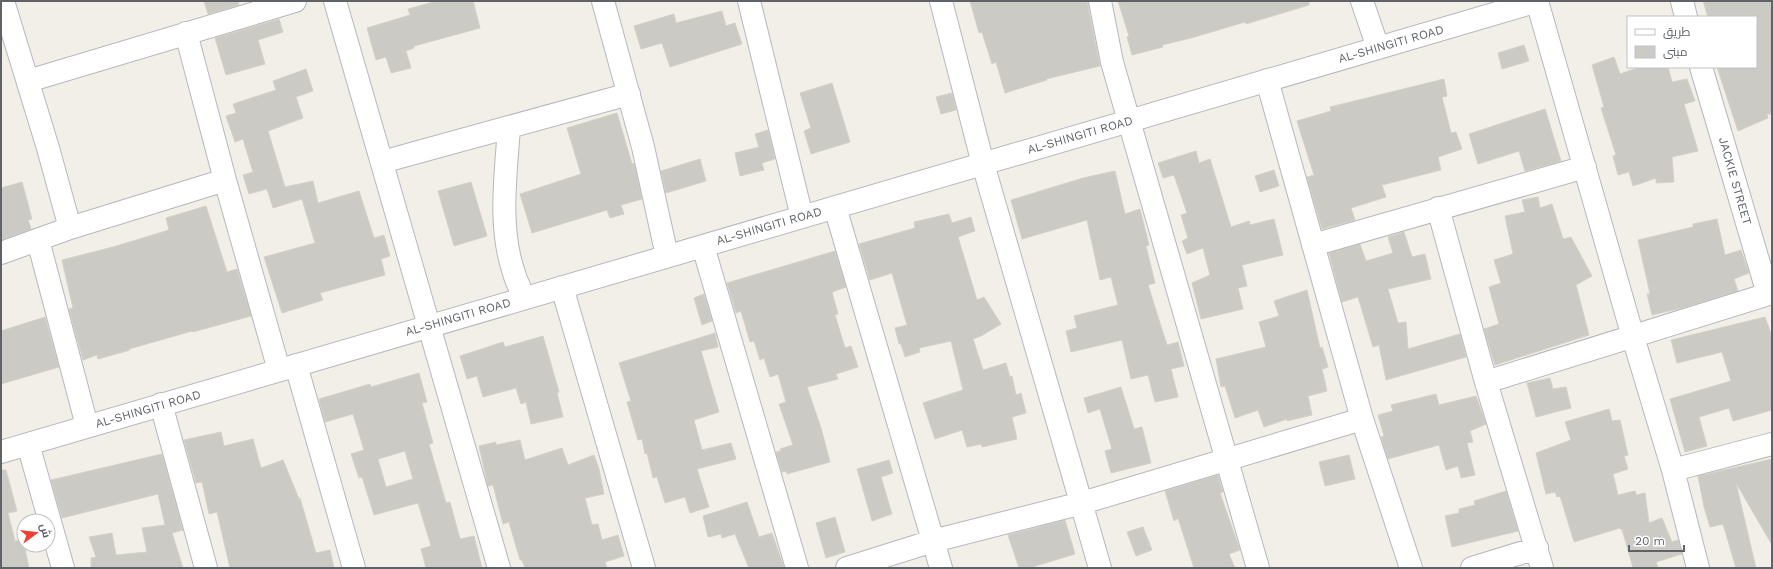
<svg xmlns="http://www.w3.org/2000/svg" width="1773" height="569" viewBox="0 0 1773 569" font-family="'Work Sans',Cairo,sans-serif">
<style>
.building{fill:#cccac5;stroke:#d6d1c6;fill-rule:evenodd}
.lines{fill:none;stroke-linecap:round;stroke-linejoin:round}
.minor-casing{stroke:#b5b8bc;stroke-width:24}
.minor{stroke:#fff;stroke-width:22}
.labels{text-anchor:middle;stroke-width:3;stroke-linejoin:round;paint-order:stroke}
.street-label{font-size:12px;fill:#5f6368;stroke:#fff}
</style>
<rect width="100%" height="100%" fill="#f1efe8"/>
<!-- building -->
<path class="building" d="M 204,1 L 238,1 L 239,5 L 208,14 Z
M 437,1 L 473,1 L 480,28 L 414,46 L 414,48 L 406,51 L 411,68 L 391,73 L 386,57 L 376,60 L 367,28 L 410,15 L 408,9 Z
M 970,1 L 1087,1 L 1100,66 L 1046,79 L 1047,80 L 1005,93 L 996,62 L 992,64 L 982,32 L 979,33 Z
M 1118,1 L 1309,1 L 1309,5 L 1246,24 L 1245,22 L 1191,38 L 1162,45 L 1163,47 L 1132,55 L 1127,37 L 1129,36 Z
M 1703,1 L 1772,1 L 1772,114 L 1767,114 L 1768,118 L 1738,131 L 1717,67 L 1756,67 L 1756,17 L 1708,17 Z
M 722,11 L 726,26 L 735,23 L 742,44 L 670,67 L 662,43 L 641,49 L 634,26 L 674,14 L 676,23 Z
M 279,19 L 283,32 L 258,40 L 265,64 L 226,75 L 215,38 Z
M 1524,45 L 1529,61 L 1502,69 L 1498,53 Z
M 1614,57 L 1620,74 L 1640,67 L 1668,67 L 1672,82 L 1687,79 L 1695,101 L 1684,104 L 1698,151 L 1672,157 L 1674,182 L 1656,183 L 1656,178 L 1633,186 L 1629,172 L 1618,175 L 1613,156 L 1616,155 L 1601,108 L 1604,107 L 1592,65 Z
M 306,69 L 313,91 L 296,97 L 303,118 L 268,131 L 285,187 L 313,181 L 318,203 L 359,191 L 374,238 L 384,235 L 390,256 L 381,259 L 385,275 L 320,293 L 323,300 L 282,313 L 264,257 L 315,243 L 302,199 L 273,208 L 267,189 L 249,194 L 243,175 L 253,172 L 243,139 L 235,142 L 226,116 L 236,113 L 233,104 L 276,90 L 273,81 Z
M 1444,79 L 1447,96 L 1442,97 L 1451,133 L 1456,132 L 1462,149 L 1438,157 L 1441,170 L 1382,185 L 1386,197 L 1351,208 L 1355,220 L 1322,229 L 1307,177 L 1314,175 L 1297,121 L 1331,111 L 1330,107 Z
M 832,83 L 850,142 L 811,154 L 804,131 L 811,128 L 800,93 Z
M 952,93 L 956,110 L 941,114 L 936,97 Z
M 1545,109 L 1561,161 L 1525,171 L 1519,151 L 1478,164 L 1469,134 Z
M 617,113 L 632,164 L 634,163 L 642,199 L 621,205 L 624,214 L 610,218 L 607,210 L 532,233 L 520,194 L 581,174 L 567,128 Z
M 768,130 L 775,159 L 762,163 L 764,170 L 740,176 L 735,153 L 759,147 L 755,134 Z
M 1196,151 L 1199,163 L 1210,159 L 1231,227 L 1249,221 L 1250,225 L 1274,219 L 1283,255 L 1242,265 L 1247,286 L 1238,288 L 1243,309 L 1201,319 L 1192,283 L 1210,275 L 1203,248 L 1187,254 L 1182,241 L 1188,238 L 1181,215 L 1187,213 L 1174,175 L 1163,178 L 1158,163 Z
M 700,159 L 706,181 L 666,193 L 661,171 Z
M 1274,170 L 1279,186 L 1260,192 L 1255,176 Z
M 1115,171 L 1125,214 L 1140,209 L 1149,245 L 1146,246 L 1155,283 L 1148,285 L 1167,345 L 1178,342 L 1184,366 L 1171,369 L 1178,397 L 1155,402 L 1148,375 L 1131,379 L 1122,340 L 1071,352 L 1066,331 L 1077,328 L 1074,316 L 1118,305 L 1111,277 L 1100,280 L 1087,220 L 1022,239 L 1011,200 L 1083,178 Z
M 22,182 L 32,219 L 28,220 L 31,229 L 1,240 L 1,188 Z
M 471,182 L 487,236 L 454,246 L 438,191 Z
M 1538,197 L 1540,208 L 1552,204 L 1563,239 L 1571,237 L 1592,276 L 1576,285 L 1589,335 L 1495,365 L 1484,329 L 1499,324 L 1489,287 L 1501,283 L 1494,260 L 1513,254 L 1505,216 L 1525,212 L 1522,200 Z
M 206,206 L 227,272 L 237,269 L 251,316 L 193,332 L 192,331 L 129,349 L 130,350 L 98,359 L 97,355 L 83,360 L 69,309 L 73,308 L 62,260 L 113,247 L 169,230 L 166,218 Z
M 949,214 L 952,223 L 971,217 L 975,231 L 958,237 L 977,300 L 984,297 L 1001,324 L 981,336 L 973,339 L 983,370 L 1006,363 L 1010,377 L 1012,376 L 1016,395 L 1021,393 L 1026,413 L 1012,417 L 1017,439 L 982,447 L 981,444 L 967,447 L 962,430 L 935,439 L 923,403 L 963,390 L 951,341 L 919,348 L 920,352 L 905,357 L 901,344 L 899,344 L 895,328 L 907,325 L 892,273 L 870,280 L 859,244 L 915,228 L 914,222 Z
M 1717,219 L 1725,255 L 1741,250 L 1749,273 L 1734,279 L 1738,291 L 1682,308 L 1652,315 L 1647,294 L 1650,294 L 1638,240 L 1693,227 L 1693,224 Z
M 1404,232 L 1412,257 L 1425,254 L 1431,279 L 1388,289 L 1398,323 L 1406,322 L 1408,349 L 1460,334 L 1466,357 L 1386,380 L 1379,345 L 1373,347 L 1358,297 L 1342,302 L 1329,253 L 1360,244 L 1366,261 L 1393,253 L 1388,237 Z
M 835,251 L 846,287 L 832,292 L 838,314 L 835,315 L 845,348 L 851,346 L 858,367 L 836,374 L 838,379 L 807,387 L 821,428 L 830,462 L 787,474 L 786,471 L 782,472 L 776,452 L 781,451 L 780,449 L 793,445 L 779,404 L 786,402 L 778,374 L 770,377 L 764,358 L 760,360 L 754,341 L 750,342 L 741,311 L 736,313 L 727,283 Z
M 1307,290 L 1320,348 L 1322,347 L 1328,367 L 1322,369 L 1327,391 L 1308,396 L 1312,415 L 1287,421 L 1287,419 L 1264,427 L 1258,410 L 1235,418 L 1225,386 L 1221,387 L 1216,359 L 1266,347 L 1259,322 L 1279,316 L 1274,301 Z
M 704,294 L 712,321 L 702,325 L 694,298 Z
M 45,317 L 59,367 L 1,384 L 1,331 Z
M 1765,317 L 1772,336 L 1772,410 L 1733,421 L 1729,408 L 1699,417 L 1707,446 L 1685,452 L 1670,399 L 1731,381 L 1722,352 L 1677,363 L 1671,340 Z
M 715,333 L 718,347 L 701,351 L 719,412 L 694,420 L 702,450 L 731,443 L 736,459 L 697,469 L 709,507 L 690,513 L 685,497 L 665,503 L 657,477 L 653,478 L 647,453 L 645,454 L 642,439 L 638,440 L 627,402 L 631,401 L 619,363 Z
M 543,336 L 559,392 L 557,393 L 563,417 L 531,424 L 526,402 L 521,404 L 516,388 L 483,397 L 477,376 L 467,379 L 460,356 L 503,342 L 505,347 Z
M 419,373 L 427,402 L 422,403 L 433,443 L 429,444 L 446,503 L 450,502 L 460,539 L 474,536 L 482,568 L 426,568 L 421,549 L 431,546 L 418,503 L 374,515 L 362,477 L 359,478 L 351,454 L 364,450 L 353,414 L 325,422 L 319,399 L 370,384 L 371,387 ZM 405,451 L 413,479 L 386,487 L 378,459 Z
M 1550,378 L 1553,389 L 1566,387 L 1571,408 L 1536,417 L 1527,383 Z
M 1121,387 L 1134,429 L 1142,427 L 1151,463 L 1111,473 L 1105,451 L 1112,449 L 1100,409 L 1088,413 L 1084,398 Z
M 1436,394 L 1439,405 L 1476,396 L 1486,424 L 1470,431 L 1473,442 L 1467,443 L 1475,475 L 1461,478 L 1458,466 L 1446,470 L 1439,445 L 1388,459 L 1381,437 L 1384,436 L 1378,415 L 1393,411 L 1391,405 Z
M 1609,409 L 1612,421 L 1620,420 L 1628,455 L 1624,456 L 1628,469 L 1613,474 L 1618,495 L 1635,491 L 1636,495 L 1645,493 L 1649,523 L 1662,518 L 1672,542 L 1678,540 L 1682,554 L 1656,562 L 1658,568 L 1633,568 L 1622,529 L 1621,530 L 1620,528 L 1574,542 L 1560,496 L 1557,497 L 1555,492 L 1546,494 L 1536,453 L 1571,440 L 1565,422 Z
M 221,432 L 224,446 L 253,439 L 261,468 L 283,460 L 299,499 L 300,498 L 316,553 L 330,550 L 334,568 L 230,568 L 217,512 L 209,514 L 202,482 L 196,483 L 184,440 Z
M 520,440 L 525,460 L 562,448 L 568,465 L 594,455 L 599,469 L 604,494 L 585,498 L 592,525 L 598,524 L 602,540 L 618,535 L 624,556 L 605,562 L 607,568 L 525,568 L 522,560 L 520,560 L 509,522 L 503,524 L 493,485 L 488,486 L 479,446 L 496,442 L 496,445 Z
M 162,454 L 183,530 L 172,533 L 183,568 L 91,568 L 91,558 L 96,557 L 89,537 L 112,533 L 116,555 L 147,552 L 142,528 L 165,525 L 158,494 L 62,518 L 51,480 Z
M 1349,455 L 1355,479 L 1325,486 L 1319,462 Z
M 1772,459 L 1772,545 L 1736,483 L 1756,568 L 1736,568 L 1723,524 L 1710,527 L 1704,507 L 1698,476 Z
M 889,460 L 893,473 L 881,477 L 892,514 L 872,521 L 857,469 Z
M 1,470 L 6,470 L 17,511 L 8,513 L 15,541 L 23,539 L 29,568 L 1,568 Z
M 1218,475 L 1223,492 L 1220,493 L 1240,550 L 1229,554 L 1235,568 L 1194,568 L 1178,518 L 1174,521 L 1165,491 Z
M 1506,491 L 1518,531 L 1452,547 L 1445,516 L 1459,513 L 1459,509 L 1475,505 L 1474,501 Z
M 747,502 L 759,537 L 772,533 L 784,568 L 749,568 L 735,534 L 722,538 L 721,534 L 708,537 L 703,516 Z
M 835,517 L 845,552 L 826,558 L 816,523 Z
M 1065,520 L 1075,554 L 1029,568 L 1019,568 L 1008,535 Z
M 1143,527 L 1152,550 L 1136,556 L 1127,532 Z"/>
<g class="lines">
<defs>
<path id="minor" d="M 3,1 L 48,148 L 70,228
M 335,1 L 499,568
M 603,1 L 643,147 L 667,256
M 749,1 L 802,217
M 941,1 L 983,164 L 1100,568
M 1100,1 L 1112,62 L 1258,568
M 1362,1 L 1378,48
M 1537,1 L 1633,337 L 1673,470 L 1698,568
M 1682,1 L 1686,17
M 186,33 L 225,180 L 279,370
M 1701,67 L 1768,294
M 1267,80 L 1362,419 L 1411,568
M 28,81 L 295,1
M 509,127 C 506,174 498,227 514,273 C 516,281 521,290 524,298
M 382,162 L 629,94
M 835,207 L 941,568
M 1438,208 L 1486,382 L 1542,568
M 38,240 L 87,426
M 1313,245 L 1585,167
M 703,246 L 797,568
M 1,253 L 70,228 L 225,180
M 562,287 L 644,568
M 296,365 L 354,568
M 1486,382 L 1772,293
M 161,404 L 206,568
M 28,444 L 63,568
M 1,452 L 1538,1
M 1673,470 L 1772,444
M 847,568 L 933,541 L 1082,503 L 1362,419
M 1472,568 L 1537,548"/>
</defs>
<!-- minor casing -->
<use href="#minor" class="minor-casing"/>
<!-- minor -->
<use href="#minor" class="minor"/>
</g>
<g class="labels">
<!-- street labels -->
<g class="street-label">
<text transform="translate(1391 44) rotate(-16)" y="4">AL-SHINGITI ROAD</text>
<text transform="translate(1080 135) rotate(-16)" y="4">AL-SHINGITI ROAD</text>
<text transform="translate(1735 181) rotate(74)" y="4">JACKIE STREET</text>
<text transform="translate(769 226) rotate(-16)" y="4">AL-SHINGITI ROAD</text>
<text transform="translate(458 317) rotate(-16)" y="4">AL-SHINGITI ROAD</text>
<text transform="translate(148 409) rotate(-16)" y="4">AL-SHINGITI ROAD</text>
</g>
</g>
<!-- border -->
<rect width="1773" height="569" fill="none" stroke="#5f6368" stroke-width="4"/>
<!-- legend -->
<rect x="1627" y="16" width="130" height="52" fill="#ffffff" stroke="#bfc1c3"/>
<rect x="1635" y="29" width="20" height="6" fill="#ffffff" stroke="#bfc1c3"/>
<text x="1663" y="36" font-size="12" fill="#5f6368">طريق</text>
<rect x="1635" y="46" width="20" height="12" fill="#cccac5" stroke="#bfc1c3"/>
<text x="1663" y="56" font-size="12" fill="#5f6368">مبنى</text>
<!-- north arrow -->
<g transform="translate(36 533) rotate(75)"><circle r="19" fill="#ffffff" stroke="#bfc1c3"/>
<path d="M0-3L7 15L0 10L-7 15Z" fill="#ea4335"/>
<text y="-6" font-size="11" font-weight="bold" text-anchor="middle" fill="#5f6368">ش</text>
</g>
<!-- scale -->
<path d="M1629 545v6h55v-6" fill="none" stroke="#5f6368" stroke-width="2"/>
<text x="1635" y="545" font-size="12" fill="#5f6368" stroke="#ffffff" stroke-width="3" paint-order="stroke">20 m</text>
</svg>
